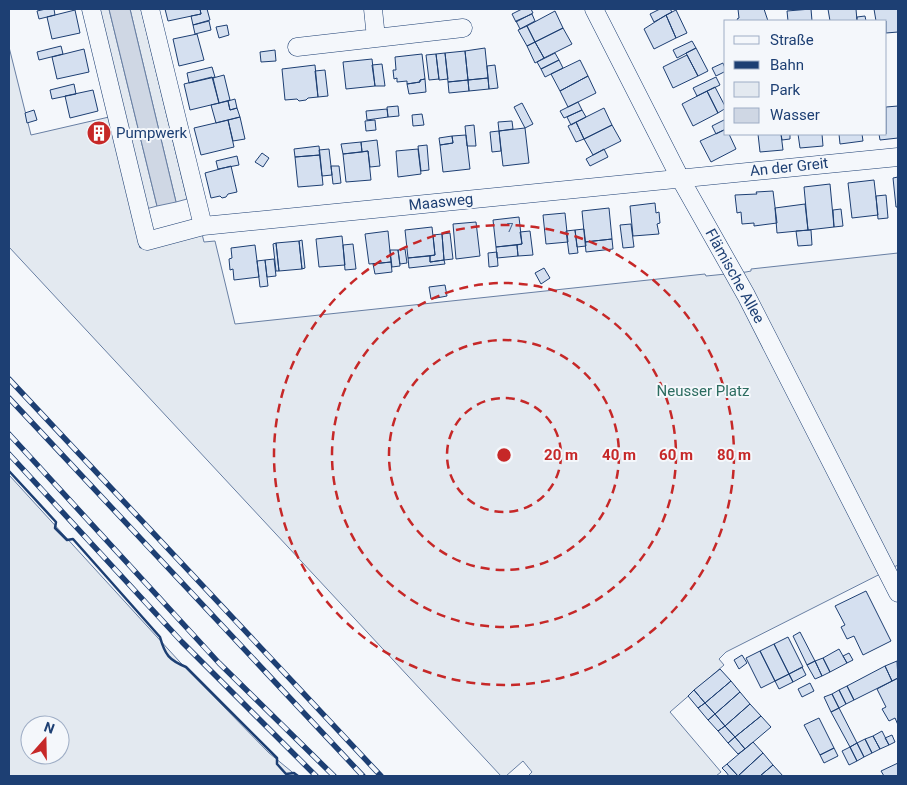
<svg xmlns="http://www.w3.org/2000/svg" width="907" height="785" viewBox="0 0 907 785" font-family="Roboto,sans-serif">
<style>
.green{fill:#e3e9f0;stroke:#687fa3;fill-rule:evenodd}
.water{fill:#cfd7e4;stroke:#687fa3}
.building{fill:#d5e0f0;stroke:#1d3f73}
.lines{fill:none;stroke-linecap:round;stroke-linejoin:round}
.street-casing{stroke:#1d3f73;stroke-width:19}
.street{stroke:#f4f7fb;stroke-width:18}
.rail-casing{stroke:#1d3f73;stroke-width:5.5}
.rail{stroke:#f4f7fb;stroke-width:4;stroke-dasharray:11;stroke-linecap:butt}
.wall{stroke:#1d3f73;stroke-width:2.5}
.ring{fill:none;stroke:#c62828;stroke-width:2.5;stroke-dasharray:9 6}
.labels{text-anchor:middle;stroke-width:4;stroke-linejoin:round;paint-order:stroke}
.number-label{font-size:12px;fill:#4b6792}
.poi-label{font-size:15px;fill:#1d3f73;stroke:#f4f7fb;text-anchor:start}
.street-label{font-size:15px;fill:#1d3f73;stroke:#f4f7fb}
.park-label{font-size:15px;fill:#2c6c60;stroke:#f4f7fb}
.centre{fill:#c62828;stroke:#f4f7fb;stroke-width:2.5}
.ring-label{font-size:15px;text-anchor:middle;font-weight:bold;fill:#c62828;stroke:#f4f7fb;stroke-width:4;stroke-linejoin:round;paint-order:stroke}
</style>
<rect width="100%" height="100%" fill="#f4f7fb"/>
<!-- green -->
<path class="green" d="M 98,9 L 109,9 L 157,206 L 146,209 Z
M 130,9 L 141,9 L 187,199 L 176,202 Z
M 9,47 L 31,135 L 109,117 L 140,248 L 202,234 L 204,242 L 215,241 L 235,324 L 705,274 L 706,276 L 746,272 L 751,271 L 751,269 L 898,253 L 898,565 L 726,652 L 719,659 L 724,665 L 670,712 L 721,772 L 716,776 L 528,776 L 532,772 L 523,761 L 506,776 L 501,776 L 9,247 Z
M 9,475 L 179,661 L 269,753 L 297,776 L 9,776 ZM 30,725 L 60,725 L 60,755 L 30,755 Z"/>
<!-- water -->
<path class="water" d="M 109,9 L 130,9 L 176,202 L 157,206 Z"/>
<!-- building -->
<path class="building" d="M 46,9 L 54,9 L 55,15 L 39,19 L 37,11 Z
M 165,9 L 200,9 L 201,14 L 168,21 Z
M 200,9 L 207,9 L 210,20 L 193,25 L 191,16 L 201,14 Z
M 522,9 L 531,9 L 533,13 L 516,22 L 512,14 Z
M 660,9 L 670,9 L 672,12 L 654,22 L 650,14 Z
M 738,9 L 764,9 L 768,21 L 738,21 L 737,19 L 739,18 Z
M 811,9 L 812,21 L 788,21 L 787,11 Z
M 828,9 L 856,9 L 857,21 L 830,21 Z
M 874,9 L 898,9 L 898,32 L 886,33 L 886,21 L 876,21 Z
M 75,10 L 80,33 L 52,39 L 47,17 Z
M 676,10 L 687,33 L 676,38 L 666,15 Z
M 555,11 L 563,28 L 535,42 L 527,26 Z
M 532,14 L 535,21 L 520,29 L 516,21 Z
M 666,15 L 676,38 L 654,49 L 644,29 Z
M 865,16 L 866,21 L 857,21 L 857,17 Z
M 209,21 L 211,30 L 195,34 L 193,25 Z
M 227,25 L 229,35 L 219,38 L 216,27 Z
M 527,26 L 535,42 L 527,46 L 518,30 Z
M 563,28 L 572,44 L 544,58 L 535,42 Z
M 197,34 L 204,60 L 179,66 L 173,39 Z
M 692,41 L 696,48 L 677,58 L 673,50 Z
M 535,42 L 544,58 L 535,63 L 527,46 Z
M 61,46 L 63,54 L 39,60 L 37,52 Z
M 485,48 L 488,78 L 468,80 L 465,51 Z
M 696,48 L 708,71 L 698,76 L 686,53 Z
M 84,49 L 89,72 L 57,79 L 52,57 Z
M 275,50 L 276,61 L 261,62 L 260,52 Z
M 465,51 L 468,80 L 448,82 L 445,53 Z
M 445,53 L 448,79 L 439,80 L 436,54 Z
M 555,53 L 559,60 L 541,69 L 537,62 Z
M 422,54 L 425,79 L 420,80 L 420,82 L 407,84 L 407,81 L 397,82 L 397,78 L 394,79 L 393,70 L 396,70 L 395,57 Z
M 436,54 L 439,79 L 429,80 L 426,55 Z
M 687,55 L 698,76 L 673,88 L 663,67 Z
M 372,59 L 375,86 L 346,89 L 343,62 Z
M 559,60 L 563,68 L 545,77 L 541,69 Z
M 580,60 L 588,76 L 560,91 L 551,74 Z
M 723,63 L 726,71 L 716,76 L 712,68 Z
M 382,64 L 385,86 L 375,86 L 372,65 Z
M 315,65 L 318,97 L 308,98 L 306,100 L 299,101 L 297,99 L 285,100 L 282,69 Z
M 495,65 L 498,88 L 489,89 L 487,66 Z
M 212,67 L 215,77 L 189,83 L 187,73 Z
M 325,70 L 328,96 L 318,97 L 315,71 Z
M 224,75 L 230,100 L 219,103 L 213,78 Z
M 588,76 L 596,93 L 568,107 L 560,91 Z
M 212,77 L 219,103 L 190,110 L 184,84 Z
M 716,77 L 720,85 L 697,96 L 693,88 Z
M 488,78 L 489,89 L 469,91 L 468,80 Z
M 425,79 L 426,92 L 409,94 L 407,84 L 420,82 L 420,80 Z
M 468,80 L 469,91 L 449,93 L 448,82 Z
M 74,84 L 76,94 L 52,99 L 50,90 Z
M 715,87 L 726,108 L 718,113 L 707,91 Z
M 93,90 L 98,111 L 70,118 L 65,96 Z
M 707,91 L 718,113 L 693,126 L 682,104 Z
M 235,99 L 237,108 L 230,110 L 228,101 Z
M 228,101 L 230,110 L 237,108 L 240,117 L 216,123 L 211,105 Z
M 578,102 L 582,110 L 564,118 L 560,111 Z
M 522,103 L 533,124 L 525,128 L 514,107 Z
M 398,106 L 399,116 L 388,117 L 387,107 Z
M 898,106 L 898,138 L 880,140 L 879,134 L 886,134 L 886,107 Z
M 604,108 L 612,125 L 584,139 L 576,122 Z
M 387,109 L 388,117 L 367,120 L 366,111 Z
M 34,110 L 37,120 L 27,123 L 25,113 Z
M 582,110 L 586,117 L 571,125 L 567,117 Z
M 422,114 L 424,125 L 413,126 L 412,115 Z
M 240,117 L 245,139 L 233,141 L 228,120 Z
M 726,119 L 726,129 L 716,134 L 712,126 Z
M 228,120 L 234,147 L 201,155 L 194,128 Z
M 375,120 L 376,130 L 366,131 L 365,121 Z
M 512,121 L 513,129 L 499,131 L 498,122 Z
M 576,122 L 584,139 L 576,142 L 568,126 Z
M 474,125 L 476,146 L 467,146 L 465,126 Z
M 612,125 L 621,141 L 593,155 L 584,139 Z
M 102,127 L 105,137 L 95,139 L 93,130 Z
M 525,128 L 529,163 L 503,166 L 499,131 Z
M 726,129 L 726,134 L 729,134 L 736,149 L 711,162 L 700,141 Z
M 499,131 L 501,151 L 492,152 L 490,132 Z
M 758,134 L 781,134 L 783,150 L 760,152 Z
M 781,134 L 790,134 L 790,139 L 782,140 Z
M 798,134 L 822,134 L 823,146 L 800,148 Z
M 839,134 L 862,134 L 863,141 L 840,144 Z
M 466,135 L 470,169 L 443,172 L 440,145 L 453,143 L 452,136 Z
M 452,136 L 453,143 L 440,145 L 439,138 Z
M 377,140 L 380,166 L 370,167 L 368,151 L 362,152 L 361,142 Z
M 361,142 L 362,152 L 343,154 L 341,144 Z
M 427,145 L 429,170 L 421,171 L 418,146 Z
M 319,146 L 320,155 L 295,157 L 294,149 Z
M 329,149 L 332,175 L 322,176 L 319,150 Z
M 418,149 L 421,174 L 398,177 L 396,151 Z
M 604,149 L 608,157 L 590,166 L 586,159 Z
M 368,151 L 371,180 L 346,182 L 343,154 Z
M 262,153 L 269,158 L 263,167 L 255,162 Z
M 320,155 L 323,185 L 298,187 L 295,157 Z
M 237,156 L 239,165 L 218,169 L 216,161 Z
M 231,166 L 237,192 L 228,194 L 226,197 L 222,198 L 220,196 L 211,198 L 205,173 Z
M 331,166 L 339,166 L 341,183 L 333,184 Z
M 898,177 L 898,207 L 896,207 L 893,178 Z
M 874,180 L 878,215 L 852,218 L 848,183 Z
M 830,184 L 834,227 L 808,230 L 804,187 Z
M 773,191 L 777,223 L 754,226 L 754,223 L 742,224 L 741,212 L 737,213 L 735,195 L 757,194 L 756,192 Z
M 886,195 L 888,218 L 878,219 L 876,196 Z
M 655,203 L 656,213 L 659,212 L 660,223 L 657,224 L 659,234 L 633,236 L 630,206 Z
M 805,204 L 808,230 L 777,233 L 775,208 Z
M 609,208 L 612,239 L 585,242 L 582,211 Z
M 841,209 L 843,226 L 834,227 L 833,210 Z
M 565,213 L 568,242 L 546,244 L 543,215 Z
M 519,217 L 522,244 L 496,247 L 493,220 Z
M 476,222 L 480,256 L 456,259 L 453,224 Z
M 631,224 L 634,247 L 623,248 L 620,225 Z
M 432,227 L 435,255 L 408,258 L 405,230 Z
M 584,229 L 586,246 L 577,247 L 575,230 Z
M 575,230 L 578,253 L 569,254 L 566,231 Z
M 811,230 L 812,245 L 798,246 L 796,231 Z
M 388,231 L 391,262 L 369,264 L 365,234 Z
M 530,231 L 533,255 L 518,256 L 517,245 L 522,244 L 520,232 Z
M 450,233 L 453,259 L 444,260 L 442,234 Z
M 442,234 L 444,260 L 430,262 L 430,256 L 435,255 L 433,235 Z
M 342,236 L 345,265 L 319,267 L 316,239 Z
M 612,239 L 613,249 L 586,252 L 585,242 Z
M 302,240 L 305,268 L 302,269 L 299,241 Z
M 299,241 L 302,269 L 279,271 L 276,243 Z
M 276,243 L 279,271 L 276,271 L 273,244 Z
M 353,244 L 356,269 L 345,270 L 343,245 Z
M 255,245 L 259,277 L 234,280 L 233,269 L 230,270 L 229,259 L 232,258 L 231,248 Z
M 517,245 L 518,256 L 497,258 L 496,247 Z
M 405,249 L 407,263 L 400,264 L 398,250 Z
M 390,250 L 398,250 L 400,266 L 392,267 Z
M 497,252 L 498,266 L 489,267 L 488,253 Z
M 430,256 L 430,262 L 444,260 L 445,264 L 409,268 L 408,258 Z
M 274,259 L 276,276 L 267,277 L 265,260 Z
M 265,260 L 268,286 L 260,287 L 257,261 Z
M 391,262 L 392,272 L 375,274 L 373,264 Z
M 544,268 L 550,278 L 541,284 L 535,273 Z
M 445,285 L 447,296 L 431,299 L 429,287 Z
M 866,591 L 891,641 L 863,655 L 854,636 L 847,639 L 841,627 L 845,625 L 835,606 Z
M 800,632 L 815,661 L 807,665 L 793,636 Z
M 788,637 L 803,667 L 789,674 L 774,644 Z
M 774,644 L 789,674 L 775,681 L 760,651 Z
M 839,649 L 847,663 L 830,672 L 823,658 Z
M 760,651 L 775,681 L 761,688 L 746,658 Z
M 849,653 L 853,660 L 847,663 L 843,656 Z
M 742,655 L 747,663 L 739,669 L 734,660 Z
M 823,658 L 830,672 L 822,676 L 815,661 Z
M 815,661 L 822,676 L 815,679 L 807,665 Z
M 897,661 L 898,678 L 892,681 L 885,666 Z
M 885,666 L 892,681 L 854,700 L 847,686 Z
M 802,667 L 806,675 L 793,682 L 789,674 Z
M 720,669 L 731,681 L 705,703 L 694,690 Z
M 789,674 L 793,682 L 779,689 L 775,681 Z
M 898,678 L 898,725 L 895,718 L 889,721 L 882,709 L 886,707 L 877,689 Z
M 731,681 L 740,692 L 715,714 L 705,703 Z
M 810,683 L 814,691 L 802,697 L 798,689 Z
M 847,686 L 854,700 L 846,704 L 839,690 Z
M 694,690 L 705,703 L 698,708 L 688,696 Z
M 839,690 L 846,704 L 839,708 L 832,694 Z
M 740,692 L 750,704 L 725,726 L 715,714 Z
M 832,694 L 839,708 L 831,712 L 824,697 Z
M 705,703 L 715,714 L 708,720 L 698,708 Z
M 750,704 L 761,716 L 735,737 L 725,726 Z
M 839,708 L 857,743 L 850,747 L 831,712 Z
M 715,714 L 725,726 L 718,731 L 708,720 Z
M 761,716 L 771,727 L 745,749 L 735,737 Z
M 819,718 L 834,748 L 820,755 L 804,725 Z
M 725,726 L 735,737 L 728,743 L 718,731 Z
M 882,731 L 889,745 L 880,749 L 873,736 Z
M 892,735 L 895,742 L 889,745 L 885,738 Z
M 873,736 L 880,749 L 872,753 L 865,739 Z
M 735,737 L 745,749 L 738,754 L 728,743 Z
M 865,739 L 872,753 L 864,757 L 857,743 Z
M 753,742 L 763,753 L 738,776 L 727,764 Z
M 857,743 L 864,757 L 857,761 L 850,747 Z
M 850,747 L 857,761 L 849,765 L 842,751 Z
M 834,748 L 838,756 L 824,763 L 820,755 Z
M 763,753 L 773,765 L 760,776 L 738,776 Z
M 898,763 L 898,776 L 884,776 L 881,771 Z
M 727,764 L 738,776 L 729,776 L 726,772 L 722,768 Z
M 773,765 L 783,776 L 760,776 Z"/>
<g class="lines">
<defs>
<path id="street" d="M 91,9 L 147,241 L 203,226 L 898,157
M 150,9 L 203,226
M 373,9 L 376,38 L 463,28
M 594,9 L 680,178 L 746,295 L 898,593
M 297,47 L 376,38"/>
</defs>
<!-- street casing -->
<use href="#street" class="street-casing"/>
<!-- street -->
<use href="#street" class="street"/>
<defs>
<path id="rail" d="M 9,379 L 381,776
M 9,398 L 363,776
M 9,434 L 219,663 L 334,776
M 9,454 L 182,642 L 316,776"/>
</defs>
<!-- rail casing -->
<use href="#rail" class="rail-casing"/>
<!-- rail -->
<use href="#rail" class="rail"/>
<!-- wall -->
<path class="wall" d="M 9,471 L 56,522 L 55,528 L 67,540 L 73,539 L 160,637 C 165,655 169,660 186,667 L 277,758 L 277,764 L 286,774 L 294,773 L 298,776"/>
</g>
<!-- distance rings -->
<g class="ring">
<circle cx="504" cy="455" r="57"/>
<circle cx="504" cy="455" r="115"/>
<circle cx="504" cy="455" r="172"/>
<circle cx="504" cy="455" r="230"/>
</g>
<!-- icons -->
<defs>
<symbol id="building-disc" viewBox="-11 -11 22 22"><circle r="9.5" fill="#c62828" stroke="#f4f7fb"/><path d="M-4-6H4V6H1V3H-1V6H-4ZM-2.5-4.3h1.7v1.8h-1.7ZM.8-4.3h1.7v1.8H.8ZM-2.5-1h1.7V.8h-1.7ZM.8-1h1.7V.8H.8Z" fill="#fff"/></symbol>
</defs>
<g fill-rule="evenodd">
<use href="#building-disc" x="85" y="119" width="28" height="28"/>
</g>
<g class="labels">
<!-- number labels -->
<g class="number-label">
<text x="510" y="232">7</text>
</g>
<!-- poi labels -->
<g class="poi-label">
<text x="116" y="138">Pumpwerk</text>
</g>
<!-- street labels -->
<g class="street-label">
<text transform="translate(789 167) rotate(-6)" y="5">An der Greit</text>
<text transform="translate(441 202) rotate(-6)" y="5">Maasweg</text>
<text transform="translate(735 276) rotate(61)" y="5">Flämische Allee</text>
</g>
<!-- park labels -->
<g class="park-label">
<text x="703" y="396">Neusser Platz</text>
</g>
</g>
<circle cx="504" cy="455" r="8" class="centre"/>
<g class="ring-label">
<text x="561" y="460">20 m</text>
<text x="619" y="460">40 m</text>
<text x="676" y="460">60 m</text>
<text x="734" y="460">80 m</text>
</g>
<!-- border -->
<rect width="907" height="785" fill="none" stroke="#1d3f73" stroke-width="20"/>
<!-- legend -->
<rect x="724" y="20" width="162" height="115" fill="#f4f7fb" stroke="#9eadc5"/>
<rect x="734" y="36" width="25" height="8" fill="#f4f7fb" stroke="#9eadc5"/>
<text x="770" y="45" font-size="15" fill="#1d3f73">Straße</text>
<rect x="734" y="61" width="25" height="8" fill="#1d3f73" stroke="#9eadc5"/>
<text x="770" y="70" font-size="15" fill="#1d3f73">Bahn</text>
<rect x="734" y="82" width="25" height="15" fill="#e3e9f0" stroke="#9eadc5"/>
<text x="770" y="95" font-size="15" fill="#1d3f73">Park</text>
<rect x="734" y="108" width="25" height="15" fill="#cfd7e4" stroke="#9eadc5"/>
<text x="770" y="120" font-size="15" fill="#1d3f73">Wasser</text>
<!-- north arrow -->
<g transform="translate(45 740) rotate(20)"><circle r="24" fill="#f4f7fb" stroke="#9eadc5"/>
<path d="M0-4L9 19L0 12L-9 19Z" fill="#c62828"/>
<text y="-8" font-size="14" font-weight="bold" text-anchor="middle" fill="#1d3f73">N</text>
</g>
</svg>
